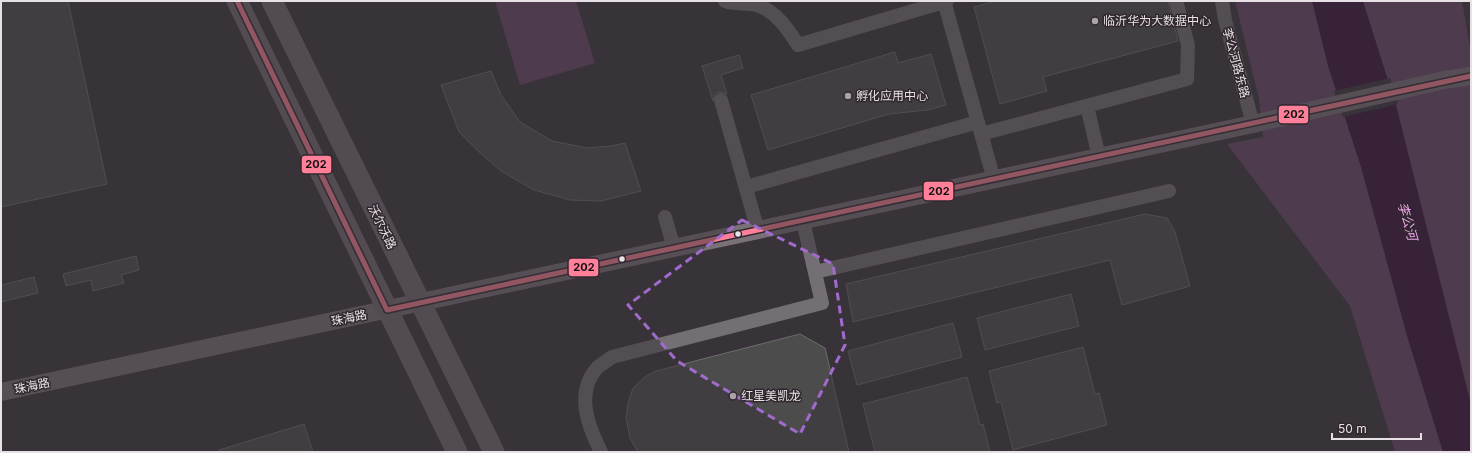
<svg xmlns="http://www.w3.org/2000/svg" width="1472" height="453" viewBox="0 0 1472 453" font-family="Inter,'Noto Sans SC',sans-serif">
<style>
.green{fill:#684668}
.water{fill:#370f38}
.pier{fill:#383338}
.building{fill:#4d4c4c;stroke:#6d6c6d}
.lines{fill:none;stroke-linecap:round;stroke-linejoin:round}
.minor{stroke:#746f74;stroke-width:14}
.major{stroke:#797078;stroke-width:18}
.highway{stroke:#716971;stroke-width:21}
.bus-1-casing{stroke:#30272f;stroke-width:8}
.bus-1{stroke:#ff8098;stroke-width:5}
.marked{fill:none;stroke:#a16bcd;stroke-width:3;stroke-dasharray:8 5;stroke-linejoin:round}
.poi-dot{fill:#aaa4a9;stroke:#30272f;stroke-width:1.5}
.bus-dot{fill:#e7e1e6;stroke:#30272f;stroke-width:1.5}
.labels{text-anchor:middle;stroke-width:3;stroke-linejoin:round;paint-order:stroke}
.poi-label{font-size:12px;fill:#e7e1e6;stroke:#30272f;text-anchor:start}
.street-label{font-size:12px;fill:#e7e1e6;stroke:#30272f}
.water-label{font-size:13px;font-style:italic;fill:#eaa2e8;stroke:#30272f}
.line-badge{stroke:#30272f;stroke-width:1.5}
.pale-badge-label{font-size:11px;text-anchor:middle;font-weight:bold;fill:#111}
</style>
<rect width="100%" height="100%" fill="#383338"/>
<!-- green -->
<path class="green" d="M 495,1 L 576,1 L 595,63 L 520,85 Z
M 1235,1 L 1462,1 L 1471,53 L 1471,452 L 1395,452 L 1350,306 L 1227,144 L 1263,137 L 1259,99 Z"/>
<!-- water -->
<path class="water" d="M 1312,1 L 1363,1 L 1397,109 L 1471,404 L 1471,452 L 1443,452 L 1407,336 L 1361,167 L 1328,66 Z"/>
<!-- pier -->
<path class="pier" d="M 1390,78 L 1398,104 L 1343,117 L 1334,91 Z"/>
<!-- building -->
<path class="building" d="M 1,1 L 68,1 L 107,184 L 1,207 Z
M 997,1 L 1168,1 L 1178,41 L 1043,77 L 1047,91 L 1000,104 L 974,7 Z
M 895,52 L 898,63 L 931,54 L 946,105 L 928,110 L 889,114 L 768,150 L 751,95 Z
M 739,55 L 743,68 L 721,75 L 727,94 L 718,92 L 715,94 L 713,101 L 702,66 Z
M 491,71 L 501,95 L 520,122 L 552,141 L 587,148 L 611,146 L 625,143 L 641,191 L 601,201 L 570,200 L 534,190 L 501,171 L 478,151 L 459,132 L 441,85 Z
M 1145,214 L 1167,218 L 1175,232 L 1190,286 L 1122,305 L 1110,260 L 853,322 L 846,284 Z
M 136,256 L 139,270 L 121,275 L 124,283 L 93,291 L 91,280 L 66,286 L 63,274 Z
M 34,277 L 38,293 L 1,302 L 1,285 Z
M 1071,294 L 1079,326 L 985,350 L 977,318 Z
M 953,323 L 962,357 L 857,385 L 848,351 Z
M 800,334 L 825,348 L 849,452 L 638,452 L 630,438 L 626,418 L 628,403 L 633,388 L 645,377 L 656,371 Z
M 1083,347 L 1095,394 L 1099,393 L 1107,425 L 1013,450 L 1001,402 L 997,403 L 989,371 Z
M 967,377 L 980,425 L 983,424 L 990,452 L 875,452 L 863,404 Z
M 304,424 L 313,452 L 220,452 L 219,450 Z"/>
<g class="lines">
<!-- minor -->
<path class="minor" d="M 725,1 C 735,5 745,2 756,5 C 775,10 788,29 798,45 L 947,1
M 944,1 L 994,180
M 1222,1 L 1225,20 L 1253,124
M 721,100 L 758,231
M 1087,106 L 1099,157
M 981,134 L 1187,79 L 1188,45 L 1176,1
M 746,187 L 978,122
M 665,217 L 674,248
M 815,272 L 1169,191
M 601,452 C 588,426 575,393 597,368 C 601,364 607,361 612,357 L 822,303 L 803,221"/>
<!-- major -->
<path class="major" d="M 1,392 L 1253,124 L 1444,80 L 1471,76"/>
<!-- highway -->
<path class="highway" d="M 237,1 L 457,452
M 272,1 L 494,452"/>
<defs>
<path id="bus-1" d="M 237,1 L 387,310 L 1471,76"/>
</defs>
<!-- bus-1 casing -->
<use href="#bus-1" class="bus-1-casing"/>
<!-- bus-1 -->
<use href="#bus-1" class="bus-1"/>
</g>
<!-- marked area -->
<path d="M0 0H1472V453H0ZM 742,220 L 833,264 L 845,345 L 800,434 L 677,361 L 628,305 Z" fill="#383338" fill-opacity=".55" fill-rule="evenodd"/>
<path class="marked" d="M 742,220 L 833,264 L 845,345 L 800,434 L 677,361 L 628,305 Z"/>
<!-- markers -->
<g class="poi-dot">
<circle cx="1095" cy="21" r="4"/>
<circle cx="848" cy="96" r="4"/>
<circle cx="733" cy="396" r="4"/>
</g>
<g class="bus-dot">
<circle cx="738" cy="234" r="3.5"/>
<circle cx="622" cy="259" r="3.5"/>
</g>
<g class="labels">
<!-- poi labels -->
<g class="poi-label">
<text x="1103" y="25">临沂华为大数据中心</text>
<text x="856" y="100">孵化应用中心</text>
<text x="741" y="400">红星美凯龙</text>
</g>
<!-- street labels -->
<g class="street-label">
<text transform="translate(1236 63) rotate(75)" y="4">李公河路东路</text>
<text transform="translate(382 227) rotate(64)" y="4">沃尔沃路</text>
<text transform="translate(349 318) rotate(-12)" y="4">珠海路</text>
<text transform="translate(32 386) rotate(-12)" y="4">珠海路</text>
</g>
<!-- water labels -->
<g class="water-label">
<text transform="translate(1408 221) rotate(74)" y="5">李公河</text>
</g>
</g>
<g class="line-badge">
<rect x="1278" y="105" width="31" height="19" rx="4" fill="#ff8098"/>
<rect x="301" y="155" width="31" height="19" rx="4" fill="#ff8098"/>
<rect x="923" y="181" width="31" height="20" rx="4" fill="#ff8098"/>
<rect x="568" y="258" width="31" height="19" rx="4" fill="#ff8098"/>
</g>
<g class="pale-badge-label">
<text x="1294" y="118">202</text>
<text x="316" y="168">202</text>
<text x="939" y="195">202</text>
<text x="584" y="271">202</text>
</g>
<!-- border -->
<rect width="1472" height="453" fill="none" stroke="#e7e1e6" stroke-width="4"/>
<!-- scale -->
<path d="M1332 433v6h89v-6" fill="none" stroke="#e7e1e6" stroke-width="2"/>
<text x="1338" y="433" font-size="12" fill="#e7e1e6" stroke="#30272f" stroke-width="3" paint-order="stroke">50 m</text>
</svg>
